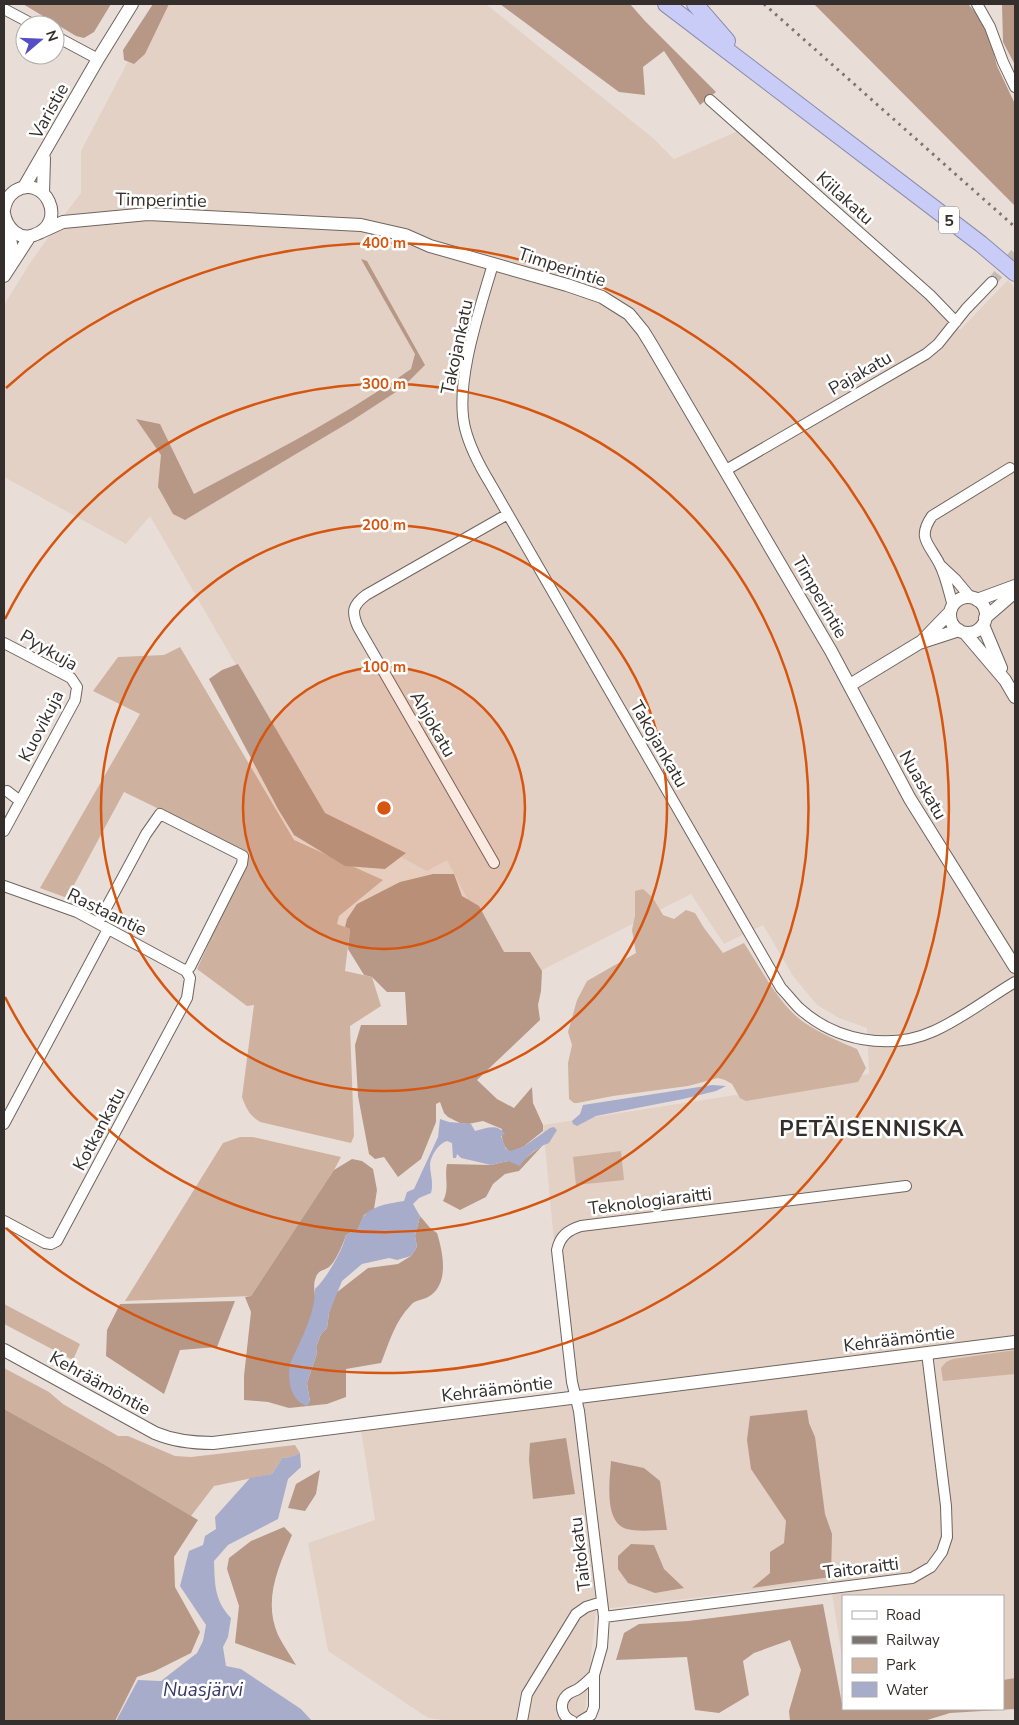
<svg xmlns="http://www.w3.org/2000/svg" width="1019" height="1725" viewBox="0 0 1019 1725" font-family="'Nunito Sans',sans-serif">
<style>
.built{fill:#e3d1c6}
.green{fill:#ceb19f}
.forest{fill:#b79886}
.water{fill:#a8accb}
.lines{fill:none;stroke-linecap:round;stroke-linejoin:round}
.minor-tunnel{stroke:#c5bbb5;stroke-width:10;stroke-dasharray:10 5;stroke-linecap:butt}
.minor-casing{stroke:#6f655f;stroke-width:12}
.tertiary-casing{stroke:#6f655f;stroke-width:14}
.trunk-casing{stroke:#8c8dae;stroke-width:18}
.minor{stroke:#fff;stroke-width:10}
.tertiary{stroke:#fff;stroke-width:12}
.trunk{stroke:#c8ccf6;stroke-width:16}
.rail{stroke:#7c7571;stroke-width:3;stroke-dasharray:2.5 5;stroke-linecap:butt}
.ring{fill:none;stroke:#d6550f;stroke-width:2.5}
.labels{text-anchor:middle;stroke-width:5;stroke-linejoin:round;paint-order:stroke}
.shield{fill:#fff;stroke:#716d6c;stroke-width:1}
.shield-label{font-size:16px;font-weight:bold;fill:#342f2d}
.street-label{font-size:18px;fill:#342f2d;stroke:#fff}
.water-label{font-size:19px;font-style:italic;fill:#373865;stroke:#fff}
.district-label{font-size:22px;font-weight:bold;letter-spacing:1px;fill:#342f2d;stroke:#fff}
.centre{fill:#d6550f;stroke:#fff;stroke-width:2.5}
.ring-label{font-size:15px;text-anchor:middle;font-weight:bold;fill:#d6550f;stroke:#fff;stroke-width:5;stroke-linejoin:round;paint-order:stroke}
</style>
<rect width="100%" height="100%" fill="#e9ded7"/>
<!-- built -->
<path class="built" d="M 158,4 L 486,4 L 653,138 L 674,159 L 738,131 L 960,330 L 1008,280 L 1015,288 L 1015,1681 L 1003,1683 L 1003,1596 L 843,1596 L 843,1663 L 830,1581 L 596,1610 L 584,1721 L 452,1721 L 428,1718 L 328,1651 L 308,1543 L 375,1520 L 359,1417 L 568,1391 L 543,1125 L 869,1074 L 867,1028 L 839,1018 L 817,1005 L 793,976 L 763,925 L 724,944 L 691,894 L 513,985 L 447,860 L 427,871 L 322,814 L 150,516 L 126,544 L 4,477 L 4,305 L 30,263 L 65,214 L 81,193 L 81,151 Z"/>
<!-- green -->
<path class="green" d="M 180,647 L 294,840 L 383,880 L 339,916 L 337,924 L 350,929 L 345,971 L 372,977 L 381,1006 L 350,1026 L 354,1136 L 351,1143 L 260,1122 C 249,1115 246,1108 242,1097 L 254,1005 L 247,1006 L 197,969 L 250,853 L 124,792 L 67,898 L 40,888 L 140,714 L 93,691 L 118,657 L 164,655 Z
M 643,889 L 653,898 L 663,915 L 674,919 L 686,910 L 695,913 L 704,928 L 723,953 L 744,943 C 760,967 778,1003 802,1021 C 819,1033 838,1041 857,1049 L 866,1068 L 858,1082 L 746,1101 L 740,1098 L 732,1084 L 725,1080 L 718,1078 L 688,1086 L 613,1096 L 577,1103 L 574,1103 L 569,1099 L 568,1063 L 572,1045 L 568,1032 L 577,1000 L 587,981 L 636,953 L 632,930 L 635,916 L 635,891 Z
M 240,1137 L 253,1137 L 341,1157 L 334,1170 L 251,1296 L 125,1301 L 223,1143 Z
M 621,1151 L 624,1180 L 576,1185 L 573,1157 Z
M 4,1304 L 80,1344 L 73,1360 L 4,1324 Z
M 1015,1350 L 1015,1374 L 943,1381 L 941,1368 L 946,1362 L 953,1359 Z
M 4,1368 L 49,1392 L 63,1404 L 118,1436 L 128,1436 L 175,1456 L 191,1457 L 295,1445 L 300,1453 L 290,1457 L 282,1458 L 272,1474 L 214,1486 L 191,1516 L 107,1466 L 4,1409 Z"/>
<!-- forest -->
<path class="forest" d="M 23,4 L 111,4 L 94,32 L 84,38 L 76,36 Z
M 153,4 L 169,4 L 145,54 L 134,64 L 124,60 L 123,50 Z
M 500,4 L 630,4 L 645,21 L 716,92 L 700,105 L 664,51 L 643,67 L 645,95 L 619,92 Z
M 814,4 L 968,4 L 977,14 L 990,39 L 997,66 L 1015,104 L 1015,206 Z
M 1002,4 L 1015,4 L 1015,65 L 1003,42 Z
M 361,259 L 367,261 L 425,365 L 402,388 L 353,420 L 185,520 L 173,514 L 158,487 L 161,455 L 136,419 L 160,424 L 194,494 C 268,455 343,417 411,369 L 415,354 Z
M 238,664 L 325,813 L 406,853 L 385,869 L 345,866 L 294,835 L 278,809 L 209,679 L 222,670 Z
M 433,874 L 454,874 L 462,896 L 479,906 L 504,952 L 530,952 L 542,971 L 541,991 L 538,1005 L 540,1020 L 477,1080 L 497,1099 L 514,1108 L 532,1087 L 533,1103 L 543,1125 L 543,1131 L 523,1147 L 510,1152 C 503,1147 501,1137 502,1129 L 483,1121 L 468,1124 L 460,1123 L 448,1117 L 444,1113 L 440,1102 L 436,1104 L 436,1122 L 421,1159 L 398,1177 L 384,1157 L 375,1159 L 369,1154 L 358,1096 L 355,1045 L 361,1025 L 407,1025 L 405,992 L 387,992 L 372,977 L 364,975 L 348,949 L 350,929 L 345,927 L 347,919 L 357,904 L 400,882 Z
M 544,1144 L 519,1171 L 505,1174 L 493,1184 L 486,1197 L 460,1210 L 443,1201 C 450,1188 444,1178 447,1164 L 491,1165 L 508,1161 L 523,1160 Z
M 352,1159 L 362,1161 L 373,1169 L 377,1190 L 374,1209 L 364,1215 L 358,1229 L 346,1235 C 344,1242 336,1261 330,1266 C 325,1271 319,1269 316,1277 C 312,1285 316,1295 315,1304 C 311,1323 298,1347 290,1365 L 310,1402 L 307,1383 L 317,1353 L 316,1347 L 321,1334 L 327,1328 L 329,1313 L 336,1293 L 368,1268 L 398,1264 L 411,1256 L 417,1247 L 415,1236 L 420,1216 L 431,1229 L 437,1233 C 443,1252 450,1285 428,1297 C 423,1300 415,1300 411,1305 C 395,1321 389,1343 381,1363 L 346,1369 L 346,1397 L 327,1404 L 289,1408 L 268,1402 L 244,1400 L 244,1376 L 251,1312 L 245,1297 L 251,1296 L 334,1170 Z
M 235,1301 L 217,1347 L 180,1350 L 164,1394 L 106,1356 L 107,1330 L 120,1304 Z
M 4,1409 L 107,1466 L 198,1520 L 174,1557 L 175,1587 L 200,1632 L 191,1653 L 155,1671 L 137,1677 L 115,1721 L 4,1721 Z
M 807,1410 L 809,1423 L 815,1437 L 825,1514 L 832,1534 L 831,1577 L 752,1588 L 770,1573 L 770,1552 L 784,1543 L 786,1521 L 751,1469 L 747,1440 L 750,1416 Z
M 566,1438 L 575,1494 L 533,1499 L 529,1460 L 530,1443 Z
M 611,1461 L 644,1468 L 660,1481 L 667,1530 C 655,1530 637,1532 627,1529 C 603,1523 610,1478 611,1461 Z
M 320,1470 L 316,1494 L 305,1511 L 288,1508 L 296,1484 Z
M 284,1527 L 292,1535 C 278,1568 263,1600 278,1635 C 283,1645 290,1655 296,1665 L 235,1643 L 239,1606 L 227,1569 L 229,1558 L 251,1541 Z
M 631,1544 L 654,1545 L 664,1569 L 684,1588 L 655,1593 L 628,1583 L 618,1569 L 618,1556 Z
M 823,1604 L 843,1709 L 1003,1709 L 1003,1680 L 1015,1678 L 1015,1709 L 950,1713 L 924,1721 L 790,1721 L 789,1711 L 801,1670 L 790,1640 L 754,1653 L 743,1661 L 749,1695 L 719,1713 L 695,1710 L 687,1657 L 616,1660 L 624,1633 L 639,1624 L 688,1621 Z"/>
<!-- water -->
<path class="water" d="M 712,1085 L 726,1086 L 716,1091 L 683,1099 L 596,1116 L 577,1126 L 573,1124 L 572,1121 L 580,1114 L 583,1105 Z
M 440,1119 L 449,1122 L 471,1124 L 475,1131 C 487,1128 497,1123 505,1134 L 501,1136 L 506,1149 L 510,1151 L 523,1147 L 550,1128 L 554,1127 L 557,1130 L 549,1143 C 539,1146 525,1157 520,1166 L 508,1161 L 491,1165 L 461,1158 L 457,1154 L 456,1158 L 453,1158 L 452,1143 L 447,1141 C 439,1143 431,1155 430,1164 C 430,1174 434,1183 431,1193 L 419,1198 L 413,1204 L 420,1216 L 415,1236 L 417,1247 L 411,1256 L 397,1260 L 389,1258 L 362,1264 L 342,1281 L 329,1313 L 327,1328 L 321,1334 L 316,1347 L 317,1353 L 307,1383 L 310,1402 L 307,1406 C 291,1401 287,1380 290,1365 C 300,1340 315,1316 315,1289 C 326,1279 343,1250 346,1235 L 358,1229 C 360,1225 361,1218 365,1215 C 374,1205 391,1203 404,1201 L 407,1192 L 414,1189 L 438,1137 Z
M 300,1453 L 301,1467 L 288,1479 L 278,1519 L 228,1545 L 214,1561 C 215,1584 214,1600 231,1618 L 228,1637 L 223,1647 L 226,1666 L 241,1669 L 301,1709 L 312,1721 L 116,1721 L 138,1680 L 161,1681 L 197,1653 L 203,1641 L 206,1625 L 180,1586 L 189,1551 L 203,1545 L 205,1536 L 216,1529 L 215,1517 L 250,1478 L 272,1474 L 282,1458 L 290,1457 Z"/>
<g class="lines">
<!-- minor-tunnel -->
<path class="minor-tunnel" d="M 992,282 L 1015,253"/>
<defs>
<path id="minor" d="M 977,4 L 990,27 L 1003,62 L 1015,87
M 4,9 L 34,25
M 55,36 L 98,59
M 710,100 L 930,295 L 956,322
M 493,264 C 480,309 454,383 465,428 C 470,448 479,465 490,483 L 781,988 C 787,994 793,1002 799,1008 C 835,1041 890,1051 934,1031 C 963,1018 988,998 1015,982
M 726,470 L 926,354 L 938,344 L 966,309 L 992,282
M 941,566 L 956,580 L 971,598
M 953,606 C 949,592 946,577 940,565 C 930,544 916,539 932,516 L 1010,468
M 4,643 L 71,678 L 77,687 L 75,700 L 4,831
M 7,791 L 20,801
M 494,863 L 358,627 C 351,611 353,605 366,595 L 508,514
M 4,886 L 77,912 L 186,971 L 190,978 L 187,998 L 57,1241 L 51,1244 L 45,1243 L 4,1221
M 98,923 L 146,834 L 160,814 L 243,856 L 242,864 L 190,967 L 186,971
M 4,1124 L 108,929
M 604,1617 L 912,1578 L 931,1567 L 942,1552 L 947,1537 L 946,1506 L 927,1353
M 522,1721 L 527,1694 L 576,1614 L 586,1607 L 602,1602
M 572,1721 C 562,1717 558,1704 567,1695 C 570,1692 575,1691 578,1689 C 584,1685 589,1680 594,1675
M 581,1721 L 591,1715 L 594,1707 L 594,1675 L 602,1647 L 604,1617 L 579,1411 L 572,1382 L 557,1250 C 560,1236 568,1230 581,1226 L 906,1186"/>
<path id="tertiary" d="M 24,187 L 98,59 L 132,4
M 43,193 L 44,158
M 4,210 C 5,202 8,196 15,191 C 45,173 69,223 34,235 C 19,241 6,227 4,213
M 8,226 L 11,244 L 11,264
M 41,232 L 63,222 L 148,214 L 361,225 L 405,235 L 430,246 L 567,285 L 602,297 L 629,314 L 643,331 L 651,344 L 831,651 L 910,799 L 1015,967
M 4,276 L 30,236
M950 615a18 18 0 1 1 36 0a18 18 0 1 1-36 0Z
M 977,600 L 1015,586
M 985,618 L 1015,592
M 983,625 L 1001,668
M 965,633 L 1005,680 L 1015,697
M 921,642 L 950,612
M 850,685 L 919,643 L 959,630
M 4,1350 L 155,1433 C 174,1441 192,1443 213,1443 L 1015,1342"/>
<path id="trunk" d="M 666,4 L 981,244 L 1015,273
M 695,4 L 727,41"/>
</defs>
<!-- minor casing -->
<use href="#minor" class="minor-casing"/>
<!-- tertiary casing -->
<use href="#tertiary" class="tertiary-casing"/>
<!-- trunk casing -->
<use href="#trunk" class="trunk-casing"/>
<!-- minor -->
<use href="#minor" class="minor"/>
<!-- tertiary -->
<use href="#tertiary" class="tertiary"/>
<!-- trunk -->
<use href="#trunk" class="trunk"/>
<!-- rail -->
<path class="rail" d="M 764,4 L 1015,227"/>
</g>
<!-- distance rings -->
<circle cx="384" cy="808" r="141" fill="#d6550f" fill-opacity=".12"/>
<g class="ring">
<circle cx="384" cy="808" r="141"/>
<circle cx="384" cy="808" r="283"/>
<path d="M5 619A424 424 0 1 1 5 997"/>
<path d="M6 388A565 565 0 1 1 6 1228"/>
</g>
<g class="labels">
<!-- shield labels -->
<rect class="shield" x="939" y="206.5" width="20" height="27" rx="4"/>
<g class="shield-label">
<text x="949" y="226">5</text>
</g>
<!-- street labels -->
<g class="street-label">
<text transform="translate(49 111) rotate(-61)" y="6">Varistie</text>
<text transform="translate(845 198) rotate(42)" y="6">Kiilakatu</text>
<text transform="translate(161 200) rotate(1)" y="6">Timperintie</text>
<text transform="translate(562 267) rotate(18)" y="6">Timperintie</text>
<text transform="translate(457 347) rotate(-78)" y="6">Takojankatu</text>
<text transform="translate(860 373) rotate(-30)" y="6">Pajakatu</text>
<text transform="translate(820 597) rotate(60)" y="6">Timperintie</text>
<text transform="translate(49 650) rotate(30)" y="6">Pyykuja</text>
<text transform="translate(433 724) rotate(60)" y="6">Ahjokatu</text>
<text transform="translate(41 726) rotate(-63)" y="6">Kuovikuja</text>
<text transform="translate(659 744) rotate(60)" y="6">Takojankatu</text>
<text transform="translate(923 785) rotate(60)" y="6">Nuaskatu</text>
<text transform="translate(107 912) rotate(26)" y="6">Rastaantie</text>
<text transform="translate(99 1129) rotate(-62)" y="6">Kotkankatu</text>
<text transform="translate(650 1201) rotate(-7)" y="6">Teknologiaraitti</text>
<text transform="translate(899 1339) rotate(-7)" y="6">Kehräämöntie</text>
<text transform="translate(100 1383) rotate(29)" y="6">Kehräämöntie</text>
<text transform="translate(497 1389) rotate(-7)" y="6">Kehräämöntie</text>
<text transform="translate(580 1554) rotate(-97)" y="6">Taitokatu</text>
<text transform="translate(861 1568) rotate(-7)" y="6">Taitoraitti</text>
</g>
<!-- water labels -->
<g class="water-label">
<text x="203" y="1696">Nuasjärvi</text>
</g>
<!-- district labels -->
<g class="district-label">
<text x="872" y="1136">PETÄISENNISKA</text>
</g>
</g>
<circle cx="384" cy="808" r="8" class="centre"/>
<g class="ring-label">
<text x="384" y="248">400 m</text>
<text x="384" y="389">300 m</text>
<text x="384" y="530">200 m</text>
<text x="384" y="672">100 m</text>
</g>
<!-- border -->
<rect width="1019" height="1725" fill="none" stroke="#342f2d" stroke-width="10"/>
<!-- legend -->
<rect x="842" y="1595" width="162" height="115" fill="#ffffff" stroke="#aeacab"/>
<rect x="852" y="1611" width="25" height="8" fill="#ffffff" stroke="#aeacab"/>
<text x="886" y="1620" font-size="15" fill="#342f2d">Road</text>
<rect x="852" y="1636" width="25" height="8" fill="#7c7571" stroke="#aeacab"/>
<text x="886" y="1645" font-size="15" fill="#342f2d">Railway</text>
<rect x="852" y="1658" width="25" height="15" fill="#ceb19f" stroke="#aeacab"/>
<text x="886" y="1670" font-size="15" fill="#342f2d">Park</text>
<rect x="852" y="1682" width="25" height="15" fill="#a8accb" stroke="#aeacab"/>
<text x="886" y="1695" font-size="15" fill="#342f2d">Water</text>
<!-- north arrow -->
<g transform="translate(40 40) rotate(71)"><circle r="24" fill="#ffffff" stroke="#aeacab"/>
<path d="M0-4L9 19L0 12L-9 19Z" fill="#564dc5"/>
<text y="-8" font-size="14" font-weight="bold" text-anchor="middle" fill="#342f2d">N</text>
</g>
</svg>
